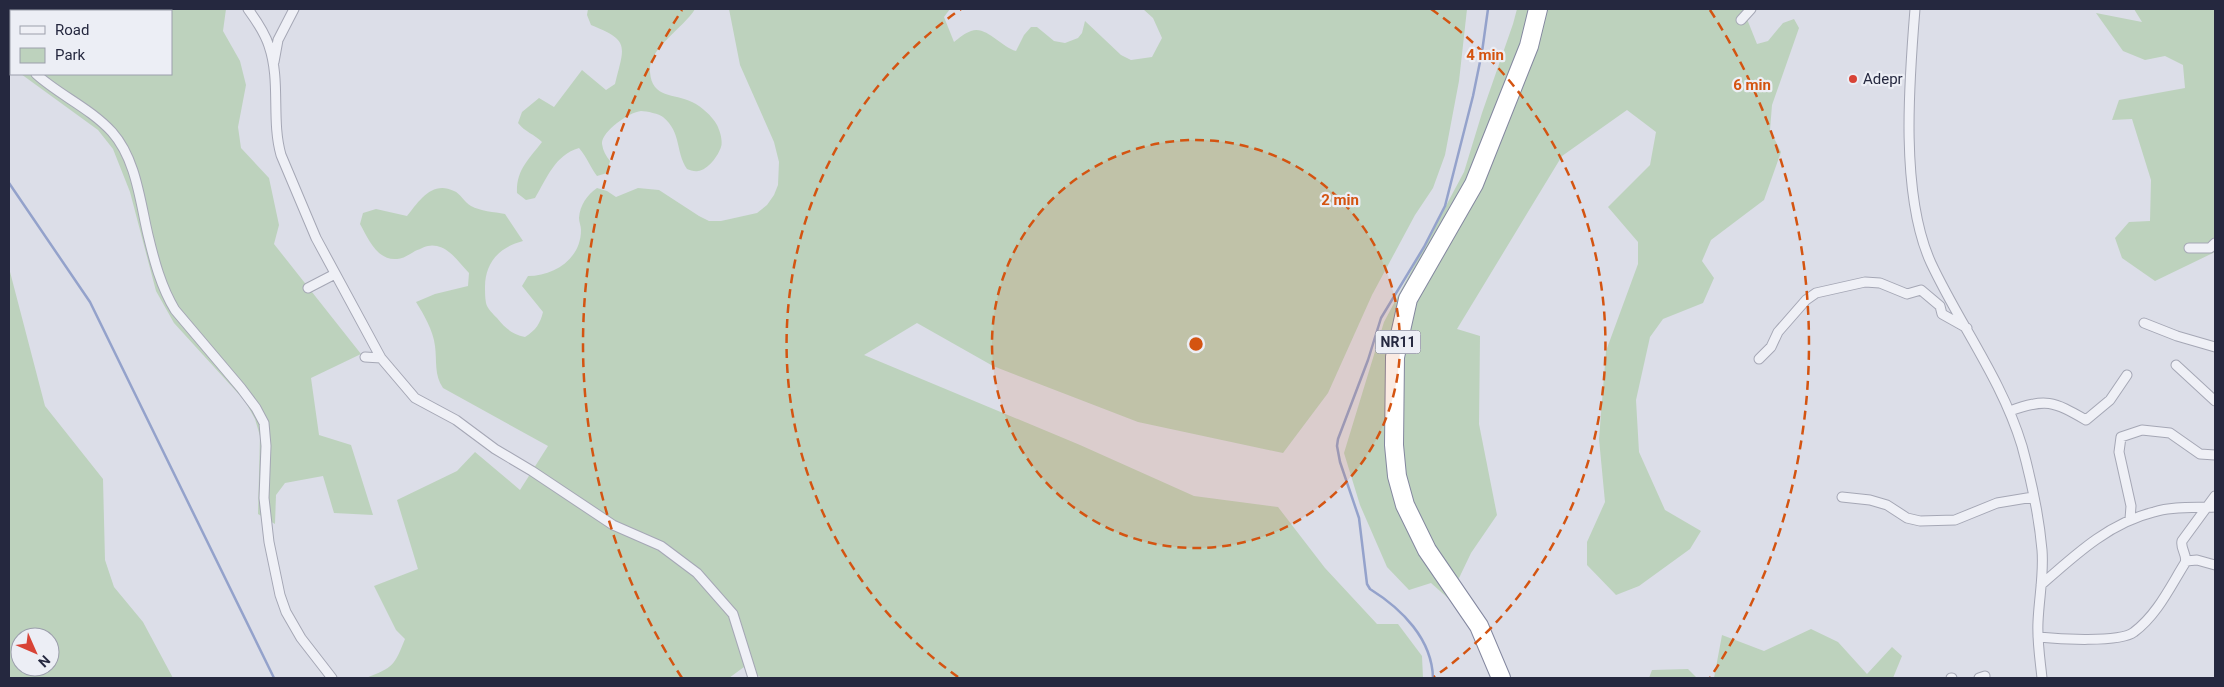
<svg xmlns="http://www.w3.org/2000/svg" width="2224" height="687" viewBox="0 0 2224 687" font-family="Roboto,sans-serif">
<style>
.green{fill:#bdd2bd;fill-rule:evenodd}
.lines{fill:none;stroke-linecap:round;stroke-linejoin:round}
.stream{stroke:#94a2cb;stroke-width:2.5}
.street-casing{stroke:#a5a7b5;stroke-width:11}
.highway-casing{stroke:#83879f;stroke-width:20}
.street{stroke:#eff0f6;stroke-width:9}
.highway{stroke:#fff;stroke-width:18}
.ring{fill:none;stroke:#d45411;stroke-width:2.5;stroke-dasharray:9 6}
.poi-dot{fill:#d84336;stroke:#eceef5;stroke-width:2}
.labels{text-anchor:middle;stroke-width:4.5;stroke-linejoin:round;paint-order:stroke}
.shield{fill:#eceef5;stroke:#616376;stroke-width:1}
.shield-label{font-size:14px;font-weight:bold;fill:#25283f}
.poi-label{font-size:15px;fill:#25283f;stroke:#eceef5;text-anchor:start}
.centre{fill:#d45411;stroke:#eceef5;stroke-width:2.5}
.ring-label{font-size:15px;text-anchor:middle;font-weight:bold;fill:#d45411;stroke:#eceef5;stroke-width:4.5;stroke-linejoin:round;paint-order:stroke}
</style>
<rect width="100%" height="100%" fill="#dcdee8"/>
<!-- green -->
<path class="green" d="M 9,9 L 226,9 L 223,31 L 240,61 L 246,85 L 238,127 L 241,148 L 269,178 L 279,225 L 274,244 L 361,354 L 311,378 L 319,435 L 351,445 L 373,515 L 334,513 L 323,476 L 285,483 L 276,495 L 275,524 L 258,514 L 260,436 L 255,419 L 245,401 L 174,323 L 156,291 L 130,192 L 113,149 L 98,130 L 21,74 L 171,74 L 171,11 L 11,11 L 11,59 L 9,56 Z
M 588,9 L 695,9 C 683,29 648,48 650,72 C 652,99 674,93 692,102 C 701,106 712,116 717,125 C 720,131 723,141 721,147 C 718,156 708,170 698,171 C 695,172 690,170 687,169 C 675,151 682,133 663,117 C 660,114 646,111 641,111 C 629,112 601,132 602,144 C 603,151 606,156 610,161 L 607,173 L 597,176 C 590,167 587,157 579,148 C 555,155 547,178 535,198 L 526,200 L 517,193 C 516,170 529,159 542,142 C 534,134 525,132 518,123 L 522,112 L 539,98 L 554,107 L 582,70 L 606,90 L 615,84 C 624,46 631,41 591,25 L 587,15 Z
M 729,9 L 950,9 L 944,17 L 954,42 C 959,38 965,33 971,31 C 986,25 1001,47 1016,51 L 1024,35 L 1031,27 L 1037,27 L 1054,41 L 1065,43 L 1078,38 L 1082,33 L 1085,21 L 1121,55 L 1131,60 L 1152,57 L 1162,38 L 1153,18 L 1143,9 L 1467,9 L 1459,81 L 1445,155 L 1433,188 L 1415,215 L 1372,295 L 1328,393 L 1283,453 L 1138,422 L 993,366 L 917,323 L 864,355 L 1080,445 L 1194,496 L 1278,507 L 1325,568 L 1377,624 L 1398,624 L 1422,656 L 1423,678 L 762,678 L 744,667 L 729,678 L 366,678 C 394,667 394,666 405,639 L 396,630 L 374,586 L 418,569 L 397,500 L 457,471 L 475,452 L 520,490 L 548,446 L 443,388 C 434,375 437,361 435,346 C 433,330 424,315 416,302 L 435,294 L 468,286 L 469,273 C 460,264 451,249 437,246 C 428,244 423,248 415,251 C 410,254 403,259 397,259 C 377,261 368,238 360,224 L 363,213 L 376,209 L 407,216 C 419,201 432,180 454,191 C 460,193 464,202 471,206 C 480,211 494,212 505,214 L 523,241 C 500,247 485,262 485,287 C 485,292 485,298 486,303 C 487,308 493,314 497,318 C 506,329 512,334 525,337 C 536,330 540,324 543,312 L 522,286 L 528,276 C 554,276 581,259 581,230 C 581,226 579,222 579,218 C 580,205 587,195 597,188 L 607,191 L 616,197 L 638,188 L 659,190 L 699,216 L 709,221 L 721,221 L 757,213 L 767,205 L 774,195 L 778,185 L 779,162 L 774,142 L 740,65 Z
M 1517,9 L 1743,9 L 1757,44 L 1768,41 L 1783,23 L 1794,19 L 1799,28 L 1772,105 L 1770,130 L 1781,152 L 1764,200 L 1711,240 L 1702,261 L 1714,278 L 1703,303 L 1663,319 L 1650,337 L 1636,400 L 1639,452 L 1665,510 L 1701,531 L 1690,549 L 1639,586 L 1616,595 L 1587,565 L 1587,542 L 1605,502 L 1599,439 L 1606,351 L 1638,264 L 1638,242 L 1608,207 L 1650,165 L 1656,132 L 1627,110 L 1562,156 L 1457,329 L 1480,336 L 1479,424 L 1497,515 L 1471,553 L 1449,599 L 1431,583 L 1409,590 L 1387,567 L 1360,505 L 1344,453 L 1384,322 L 1464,172 L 1482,113 L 1513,24 Z
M 2134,9 L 2215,9 L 2215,252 L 2155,281 L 2122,258 L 2115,238 L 2129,222 L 2150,221 L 2151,180 L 2132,119 L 2112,120 L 2119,100 L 2185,88 L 2183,65 L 2165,56 L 2145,60 L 2123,51 L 2096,13 L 2142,22 Z
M 9,268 L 45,406 L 103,479 L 105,560 L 114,587 L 143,622 L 173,678 L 9,678 ZM 20,637 L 50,637 L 50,667 L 20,667 Z
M 1811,629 L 1838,642 L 1867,674 L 1892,647 L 1902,656 L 1893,678 L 1714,678 L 1722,635 L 1764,651 Z
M 1688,669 L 1697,678 L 1649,678 L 1652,670 Z"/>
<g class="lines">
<!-- stream -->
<path class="stream" d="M 9,183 L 90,302 L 274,678
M 1433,678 C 1432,639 1402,609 1370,589 L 1367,584 L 1359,518 L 1340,462 L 1337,446 L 1338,439 L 1368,360 L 1381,318 L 1424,247 L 1445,206 L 1473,96 L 1482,52 L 1488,9"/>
<defs>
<path id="street" d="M 248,9 C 256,20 265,33 269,46 C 281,81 271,120 281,155 L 316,238 L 381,358 L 415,398 L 456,420 L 495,449 L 532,471 L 613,525 L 661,546 L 697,573 L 733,614 L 753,678
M 1915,9 C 1909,82 1900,195 1931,263 C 1960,325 2002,380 2022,446 C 2031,479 2039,516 2042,550 C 2044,574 2039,598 2038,622 C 2037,641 2040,659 2042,678
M 1741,20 L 1751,9
M 9,45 L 11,48
M 274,62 L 278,40 L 294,9
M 36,74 C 59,95 90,108 112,132 C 136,159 140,201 148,235 C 154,260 161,287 175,310 L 241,388 L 256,408 L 264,423 L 266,446 L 264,498 L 269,542 L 280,595 L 286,612 L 301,638 L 332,678
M 2189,248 L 2210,248 L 2215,243
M 308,288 L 335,274
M 2144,323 L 2177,336 L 2215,347
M 365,357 L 381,358
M 1759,359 L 1771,347 L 1778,332 L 1806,300 L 1816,293 L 1865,282 L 1880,283 L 1907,294 L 1921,290 L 1940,306 L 1942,314 L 1967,328
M 2176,365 L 2215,401
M 2010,411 C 2046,398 2053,401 2086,420 L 2110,400 L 2127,375
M 1842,497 L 1870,500 L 1887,505 L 1907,518 L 1920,521 L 1955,520 L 1997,503 L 2033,497
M 2130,519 L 2131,506 L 2119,452 L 2121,437 L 2142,430 L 2170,433 L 2200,454 L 2215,455
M 2186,561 L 2197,560 L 2215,565
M 2041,585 C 2075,555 2109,523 2154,512 C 2174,506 2195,508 2215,507
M 2038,637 C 2057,639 2120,643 2134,632 C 2157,615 2170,587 2185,563 C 2188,555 2180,549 2182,541 L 2215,496
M 1951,678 L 1952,678
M 1979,678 L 1985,676"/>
<path id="highway" d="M 1501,678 L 1479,626 L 1427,550 L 1405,505 L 1397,476 L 1394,445 L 1395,357 L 1408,299 L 1474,184 L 1529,46 L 1538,9"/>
</defs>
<!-- street casing -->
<use href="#street" class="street-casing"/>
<!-- highway casing -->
<use href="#highway" class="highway-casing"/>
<!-- street -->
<use href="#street" class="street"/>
<!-- highway -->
<use href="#highway" class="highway"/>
</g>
<!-- distance rings -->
<circle cx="1196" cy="344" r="204" fill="#d45411" fill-opacity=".12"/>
<g class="ring">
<circle cx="1196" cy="344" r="204"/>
<path d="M958 677A409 409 0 0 1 961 9M1431 9A409 409 0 0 1 1434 677"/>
<path d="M682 678A613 613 0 0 1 682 10M1710 10A613 613 0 0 1 1710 678"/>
</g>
<!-- markers -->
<circle class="poi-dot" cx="1853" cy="79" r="5"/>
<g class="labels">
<!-- shield labels -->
<rect class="shield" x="1375.5" y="330.5" width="45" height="23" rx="4"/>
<g class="shield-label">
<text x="1398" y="347">NR11</text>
</g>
<!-- poi labels -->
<g class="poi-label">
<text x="1863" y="84">Adepr</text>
</g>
</g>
<circle cx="1196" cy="344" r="8" class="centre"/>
<g class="ring-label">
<text x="1485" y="60">4 min</text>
<text x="1752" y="90">6 min</text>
<text x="1340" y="205">2 min</text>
</g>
<!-- border -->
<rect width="2224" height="687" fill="none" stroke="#25283f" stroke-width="20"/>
<!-- legend -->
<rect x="10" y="10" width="162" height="65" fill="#eceef5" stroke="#9c9fac"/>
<rect x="20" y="26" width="25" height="8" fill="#eff0f6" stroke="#9c9fac"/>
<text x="55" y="35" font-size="15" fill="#25283f">Road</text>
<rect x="20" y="48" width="25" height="15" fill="#bdd2bd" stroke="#9c9fac"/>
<text x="55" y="60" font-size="15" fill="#25283f">Park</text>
<!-- north arrow -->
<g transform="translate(35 652) rotate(135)"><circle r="24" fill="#eceef5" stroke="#9c9fac"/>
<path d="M0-4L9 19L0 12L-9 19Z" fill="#d84336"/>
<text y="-8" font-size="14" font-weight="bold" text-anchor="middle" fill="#25283f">N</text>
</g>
</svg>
